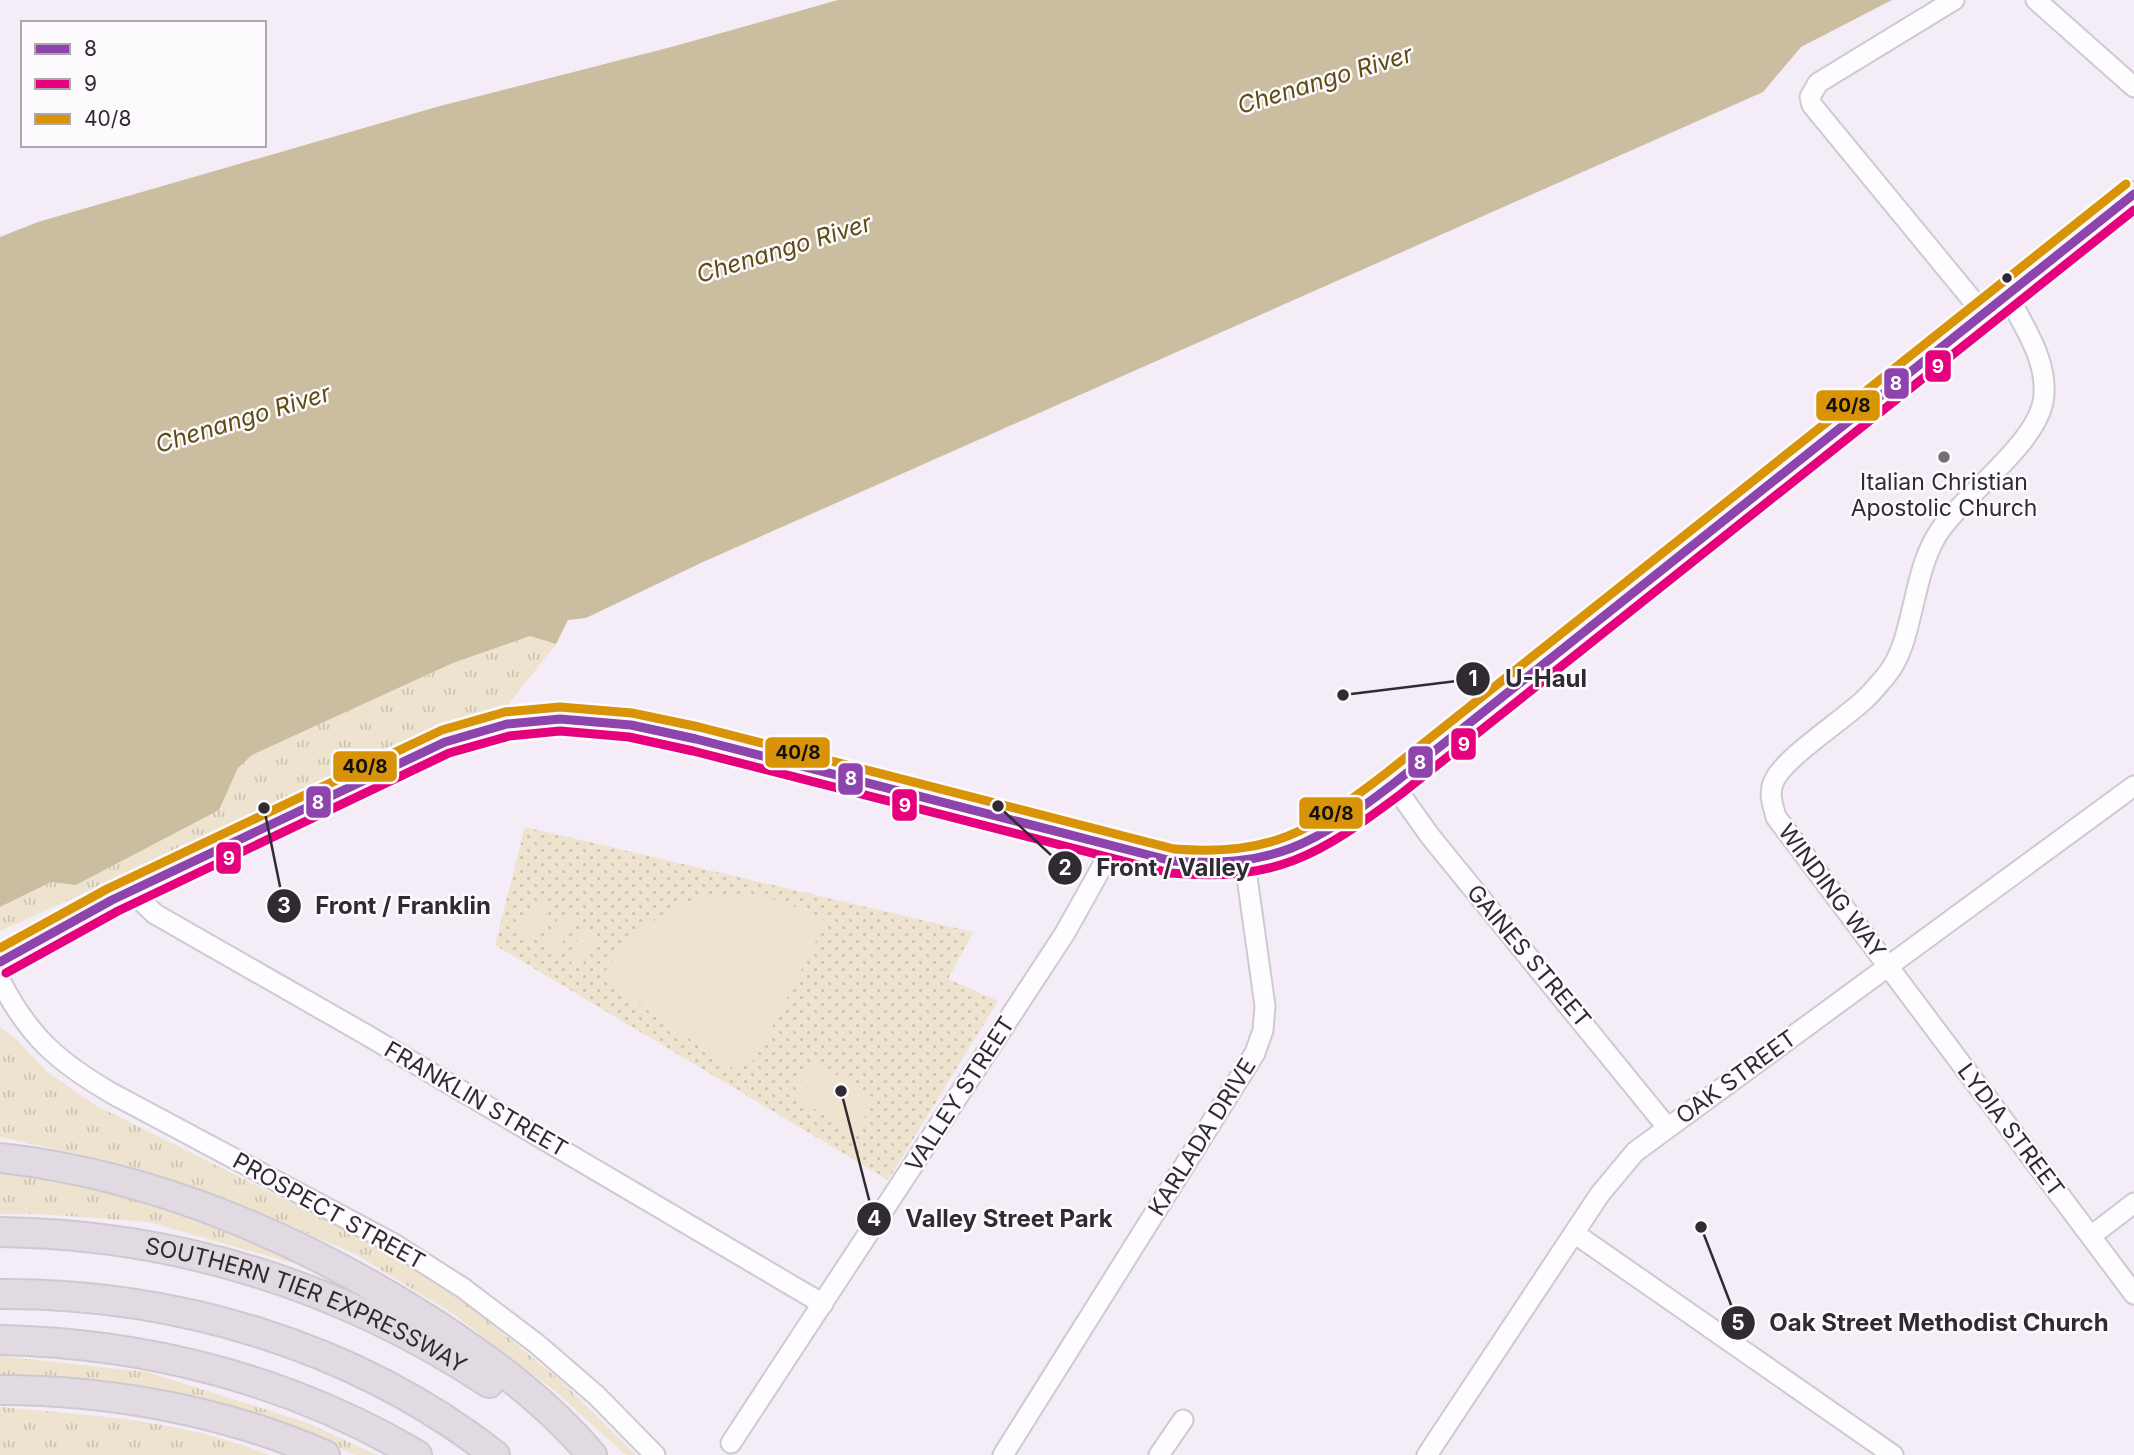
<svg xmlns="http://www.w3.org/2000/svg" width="2134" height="1455" viewBox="0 0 2134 1455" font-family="Inter,sans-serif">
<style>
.grass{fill:url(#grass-tufts)}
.park{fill:url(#park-dots)}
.pitch{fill:#ede3cf}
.water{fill:#cbbea0}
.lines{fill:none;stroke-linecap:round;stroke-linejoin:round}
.minor-casing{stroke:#cfc9d0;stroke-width:23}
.major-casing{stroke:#cec9cf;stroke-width:28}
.highway-casing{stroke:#cec9cf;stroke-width:32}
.minor{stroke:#fdfcfe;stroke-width:19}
.major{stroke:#ece8ee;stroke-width:24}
.highway{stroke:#e1dae3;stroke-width:28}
.bus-1-casing{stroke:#fdfafe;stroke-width:14}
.bus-2-casing{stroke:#fdfafe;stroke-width:14}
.bus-3-casing{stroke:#fdfafe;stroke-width:14}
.bus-1{stroke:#8e44ad;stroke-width:9}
.bus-2{stroke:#e5007d;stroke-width:9}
.bus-3{stroke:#d99307;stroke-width:9}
.bus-dot{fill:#302a31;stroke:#fdfafe;stroke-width:2.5}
.poi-dot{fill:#756e76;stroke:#fdfafe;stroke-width:2.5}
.labels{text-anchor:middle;stroke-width:5;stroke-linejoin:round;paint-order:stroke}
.poi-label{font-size:23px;fill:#302a31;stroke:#fdfafe}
.street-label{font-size:23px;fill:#302a31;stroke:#fdfafe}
.water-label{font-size:24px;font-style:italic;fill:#5d4d13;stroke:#fdfafe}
.leader{fill:none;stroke:#302a31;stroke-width:2.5}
.callout-dot{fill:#302a31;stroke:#fdfafe;stroke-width:2.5}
.mark-label{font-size:21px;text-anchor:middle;font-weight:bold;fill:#fff}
.callout-label{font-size:24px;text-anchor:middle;font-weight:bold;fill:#302a31;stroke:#fdfafe;stroke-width:5;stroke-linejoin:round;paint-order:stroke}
.line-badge{stroke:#fdfafe;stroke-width:2.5}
.badge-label{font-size:19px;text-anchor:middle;font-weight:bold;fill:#fff}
.pale-badge-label{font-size:19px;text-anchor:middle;font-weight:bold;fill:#111}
</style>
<defs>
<pattern id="grass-tufts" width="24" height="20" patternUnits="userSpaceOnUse" patternTransform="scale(1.75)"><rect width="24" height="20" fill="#ede3cf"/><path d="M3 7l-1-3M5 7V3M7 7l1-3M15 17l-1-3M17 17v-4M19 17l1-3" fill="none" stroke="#ccc3b2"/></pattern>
<pattern id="park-dots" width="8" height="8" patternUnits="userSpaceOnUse" patternTransform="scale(1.75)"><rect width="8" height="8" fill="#ede3cf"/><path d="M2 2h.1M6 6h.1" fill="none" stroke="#ccc3b2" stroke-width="1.8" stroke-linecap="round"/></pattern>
</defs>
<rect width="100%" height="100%" fill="#f4ecf6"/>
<!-- grass -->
<path class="grass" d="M 530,636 L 556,644 L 508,705 L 393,745 L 278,805 L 0,931 L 0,907 L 51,882 L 76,885 L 219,810 L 238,768 L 252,755 L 453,663 Z
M 0,1027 L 13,1036 L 46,1071 L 95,1105 L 364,1239 L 462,1300 L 561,1381 L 636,1455 L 626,1455 L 555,1391 L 452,1313 L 355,1254 L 256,1211 L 124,1164 L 0,1137 Z
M 0,1171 L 114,1185 L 293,1256 L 299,1262 L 292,1263 L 149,1222 L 40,1214 L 0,1214 Z
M 0,1356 L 147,1372 L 305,1422 L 377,1455 L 356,1455 L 303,1432 L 144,1388 L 0,1374 Z
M 0,1407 C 90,1415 184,1420 269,1455 L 0,1455 Z"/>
<!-- park -->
<path class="park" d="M 525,827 L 973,932 L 948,979 L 998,1001 L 888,1180 L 495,945 Z"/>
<!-- pitch -->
<path class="pitch" d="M 756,894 L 787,903 L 826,921 L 768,1036 L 751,1064 L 732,1068 L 601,978 C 629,935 660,908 712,896 C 726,893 742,894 756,894 Z
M 537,900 L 551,909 L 532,940 L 518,931 Z
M 561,914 L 575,922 L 556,953 L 542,945 Z
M 585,928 L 599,937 L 580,968 L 566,959 Z
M 813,1061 L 876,1099 L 854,1134 L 792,1095 Z"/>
<!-- water -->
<path class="water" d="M 838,0 L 1892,0 L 1801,47 L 1763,92 L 703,562 L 586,618 L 568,620 L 556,644 L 530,636 L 453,663 L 252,755 L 238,768 L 219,810 L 76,885 L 51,882 L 0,907 L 0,237 L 38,222 L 440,106 L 675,46 Z"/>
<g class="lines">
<defs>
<path id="minor" d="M 1954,0 L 1818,83 L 1810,97 L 1812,105 L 1983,313
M 2036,0 L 2134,87
M 2007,294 C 2024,327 2050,363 2043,402 C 2035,444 1966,494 1941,529 C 1910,572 1916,642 1885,677 C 1878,685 1872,693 1864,700 C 1843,720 1784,758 1774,781 C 1768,794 1773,805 1776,817 L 2134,1294
M 1393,784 L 1430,836 L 1667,1127
M 133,890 L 139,899 L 155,914 L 365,1034 L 823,1304
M 0,980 C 29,1037 58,1062 113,1094 L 394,1244 L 463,1288 L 537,1344 L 597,1396 L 655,1455
M 1574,1233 L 1893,1455
M 2091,1236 L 2134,1203
M 731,1443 L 1065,933 L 1113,847
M 1003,1455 L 1255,1053 L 1263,1030 L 1265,1006 L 1245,863
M 1159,1455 L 1183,1420
M 1427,1455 L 1600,1194 L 1635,1152 L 2134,786"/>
<path id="major" d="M 0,962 L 35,944 L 112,900 L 445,742 L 507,724 L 560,719 L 631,725 L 696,739 L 1172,861 C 1274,873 1316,843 1393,784 L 2134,194"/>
<g id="highway">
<path d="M 0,1158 C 156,1175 307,1241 438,1326 C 494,1363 548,1403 592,1455"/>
<path id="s1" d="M 0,1232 C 175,1234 342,1286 489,1383"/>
<path d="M 0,1294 C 176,1293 355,1346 495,1455"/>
<path d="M 0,1340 C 147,1343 290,1380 417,1455"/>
<path d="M 0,1390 C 109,1390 225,1411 325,1455"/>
</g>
</defs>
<!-- minor casing -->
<use href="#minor" class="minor-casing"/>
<!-- major casing -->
<use href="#major" class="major-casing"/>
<!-- highway casing -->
<use href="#highway" class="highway-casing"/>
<!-- minor -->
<use href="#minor" class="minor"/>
<!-- major -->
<use href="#major" class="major"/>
<!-- highway -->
<use href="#highway" class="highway"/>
<defs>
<path id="bus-1" d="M 0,962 L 112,900 L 445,742 L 507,724 L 560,719 L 631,725 L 696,739 L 1172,861 C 1276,868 1313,845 1393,784 L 2134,194"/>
<path id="bus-2" d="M 6,973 L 118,911 L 449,753 L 509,736 L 560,731 L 629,737 L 693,751 L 1170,873 C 1277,882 1318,856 1401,794 L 2134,210"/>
<path id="bus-3" d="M 0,948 L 107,889 L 442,730 L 505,712 L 560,707 L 632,713 L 699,727 L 1174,849 C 1273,856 1309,832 1385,774 L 2126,184"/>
</defs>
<!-- bus-1 casing -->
<use href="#bus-1" class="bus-1-casing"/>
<!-- bus-2 casing -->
<use href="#bus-2" class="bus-2-casing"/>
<!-- bus-3 casing -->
<use href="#bus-3" class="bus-3-casing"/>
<!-- bus-1 -->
<use href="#bus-1" class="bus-1"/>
<!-- bus-2 -->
<use href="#bus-2" class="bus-2"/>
<!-- bus-3 -->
<use href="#bus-3" class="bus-3"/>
</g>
<!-- markers -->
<circle class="bus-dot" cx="2007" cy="278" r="6"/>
<circle class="poi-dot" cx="1944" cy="457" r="7"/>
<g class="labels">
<!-- poi labels -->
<g class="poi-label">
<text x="1944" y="490">Italian Christian<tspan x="1944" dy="26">Apostolic Church</tspan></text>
</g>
<!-- street labels -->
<g class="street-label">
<text transform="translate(1832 891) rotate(53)" y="8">WINDING WAY</text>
<text transform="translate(1529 956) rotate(50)" y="8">GAINES STREET</text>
<text transform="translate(1736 1077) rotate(-36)" y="8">OAK STREET</text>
<text transform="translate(960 1094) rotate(-57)" y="8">VALLEY STREET</text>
<text transform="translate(476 1099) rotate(30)" y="8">FRANKLIN STREET</text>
<text transform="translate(2011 1130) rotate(53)" y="8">LYDIA STREET</text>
<text transform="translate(1202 1137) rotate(-58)" y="8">KARLADA DRIVE</text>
<text transform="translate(329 1211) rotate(29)" y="8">PROSPECT STREET</text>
<text dy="8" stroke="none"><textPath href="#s1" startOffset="318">SOUTHERN TIER EXPRESSWAY</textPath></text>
</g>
<!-- water labels -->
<g class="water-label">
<text transform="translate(1325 80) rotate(-17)" y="8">Chenango River</text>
<text transform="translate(784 249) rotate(-17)" y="8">Chenango River</text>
<text transform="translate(243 419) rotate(-17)" y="8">Chenango River</text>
</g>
</g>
<!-- callouts -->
<path class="leader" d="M1343 695L1473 679M998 806L1065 868M264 808L284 906M841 1091L874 1219M1701 1227L1738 1323"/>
<g class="callout-dot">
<circle cx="1343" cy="695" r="7"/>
<circle cx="998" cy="806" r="7"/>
<circle cx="264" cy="808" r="7"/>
<circle cx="841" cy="1091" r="7"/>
<circle cx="1701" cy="1227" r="7"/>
<circle cx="1473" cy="679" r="18"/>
<circle cx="1065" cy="868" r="18"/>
<circle cx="284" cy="906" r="18"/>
<circle cx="874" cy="1219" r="18"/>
<circle cx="1738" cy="1323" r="18"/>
</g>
<g class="mark-label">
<text x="1473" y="686">1</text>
<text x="1065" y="875">2</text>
<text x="284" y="913">3</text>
<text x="874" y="1226">4</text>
<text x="1738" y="1330">5</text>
</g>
<g class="callout-label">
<text x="1546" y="687">U-Haul</text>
<text x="1173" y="876">Front / Valley</text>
<text x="403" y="914">Front / Franklin</text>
<text x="1009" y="1227">Valley Street Park</text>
<text x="1939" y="1331">Oak Street Methodist Church</text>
</g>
<g class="line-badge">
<rect x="1924" y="349" width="28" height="34" rx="7" fill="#e5007d"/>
<rect x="1883" y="367" width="27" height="33" rx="7" fill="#8e44ad"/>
<rect x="1815" y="389" width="66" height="33" rx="7" fill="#d99307"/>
<rect x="1450" y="727" width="27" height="34" rx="7" fill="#e5007d"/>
<rect x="764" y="736" width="67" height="33" rx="7" fill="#d99307"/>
<rect x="1407" y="745" width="27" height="34" rx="7" fill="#8e44ad"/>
<rect x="332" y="750" width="66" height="33" rx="7" fill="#d99307"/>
<rect x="837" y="762" width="27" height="34" rx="7" fill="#8e44ad"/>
<rect x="305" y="785" width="27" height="34" rx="7" fill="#8e44ad"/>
<rect x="891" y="788" width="27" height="34" rx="7" fill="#e5007d"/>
<rect x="1298" y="796" width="66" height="34" rx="7" fill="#d99307"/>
<rect x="215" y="841" width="27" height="34" rx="7" fill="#e5007d"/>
</g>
<g class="badge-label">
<text x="1938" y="373">9</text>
<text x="1896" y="390">8</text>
<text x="1464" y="751">9</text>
<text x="1420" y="769">8</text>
<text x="851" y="785">8</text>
<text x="318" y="809">8</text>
<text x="905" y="812">9</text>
<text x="229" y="865">9</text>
</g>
<g class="pale-badge-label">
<text x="1848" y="412">40/8</text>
<text x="798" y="759">40/8</text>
<text x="365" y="773">40/8</text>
<text x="1331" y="820">40/8</text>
</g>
<!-- legend -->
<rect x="21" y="21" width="245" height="126" fill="#fdfafe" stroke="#aba7ac" stroke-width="2"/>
<rect x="35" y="44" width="35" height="10" fill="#8e44ad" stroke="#aba7ac" stroke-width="2"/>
<text x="84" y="56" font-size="21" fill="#302a31">8</text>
<rect x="35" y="79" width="35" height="10" fill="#e5007d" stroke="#aba7ac" stroke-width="2"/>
<text x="84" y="91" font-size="21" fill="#302a31">9</text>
<rect x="35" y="114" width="35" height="10" fill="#d99307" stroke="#aba7ac" stroke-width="2"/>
<text x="84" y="126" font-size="21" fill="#302a31">40/8</text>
</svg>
